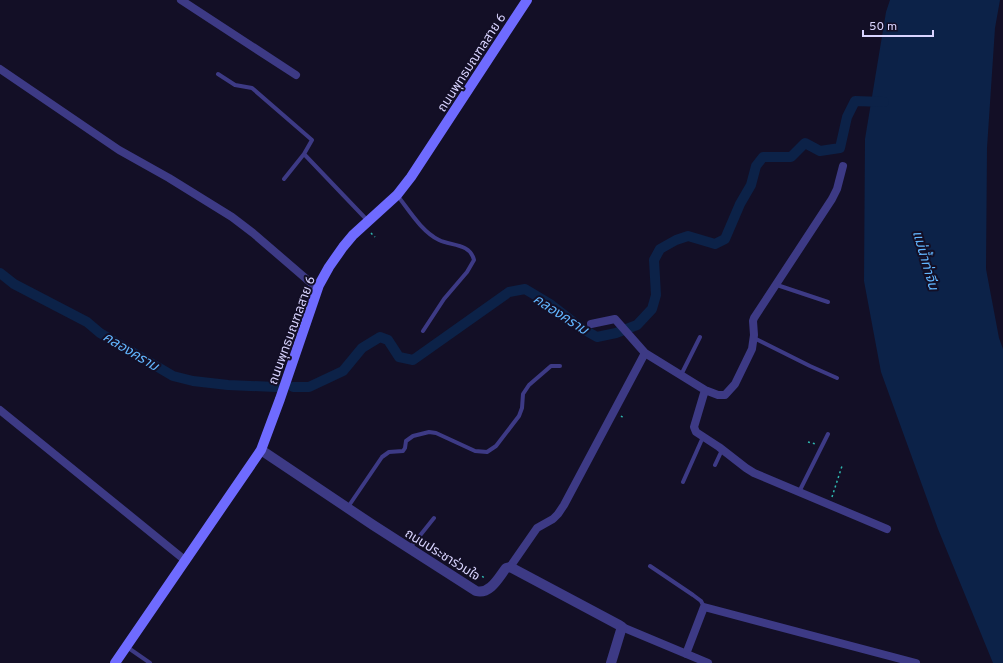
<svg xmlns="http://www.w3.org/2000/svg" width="1003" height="663" viewBox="0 0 1003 663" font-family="Overpass,'Noto Sans Thai',sans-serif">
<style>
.water{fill:#0c2248}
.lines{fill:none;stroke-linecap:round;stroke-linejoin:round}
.canal{stroke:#0c2248;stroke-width:10}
.path{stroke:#2fb8b0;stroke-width:1.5;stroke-dasharray:2 3;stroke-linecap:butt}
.service{stroke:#3d3a85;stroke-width:4}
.minor{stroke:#3d3a85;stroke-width:8}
.tertiary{stroke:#3d3a85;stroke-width:10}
.secondary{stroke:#6f6bff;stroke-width:10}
.labels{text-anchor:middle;stroke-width:4;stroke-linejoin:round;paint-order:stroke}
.street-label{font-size:13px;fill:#d9d4ff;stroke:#130f26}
.water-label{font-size:14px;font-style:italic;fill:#62b6ff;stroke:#130f26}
</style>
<rect width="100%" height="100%" fill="#130f26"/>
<!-- water -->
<path class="water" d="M 890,0 L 1000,0 L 995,28 L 987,148 L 986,269 L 999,338 L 1003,349 L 1003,663 L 993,663 L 938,529 L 881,372 L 864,281 L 865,139 L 886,12 Z"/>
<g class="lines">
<!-- canal -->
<path class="canal" d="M 0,273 L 14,284 L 87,322 L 100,333 L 173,376 L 193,381 L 228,385 L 276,387
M 293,387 L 309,387 L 343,371 L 362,348 L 380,337 L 388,340 L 399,357 L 413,360 L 509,292 L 525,289 L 550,304 L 581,328 L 597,337 L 616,333 L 637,325 L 652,309 L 656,295 L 654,260 L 660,249 L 676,240 L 688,236 L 715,244 L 725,239 L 740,204 L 751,185 L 756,166 L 763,157 L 791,157 L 805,143 L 820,151 L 840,148 L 847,117 L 855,101 L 884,102"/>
<!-- path -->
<path class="path" d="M 371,233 L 375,237
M 621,416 L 625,419
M 808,442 L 816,444
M 832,497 L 842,466
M 469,569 L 485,578"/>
<!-- service -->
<path class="service" d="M 218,74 L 235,85 L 252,88 L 312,140 L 304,154 L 284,179
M 304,154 L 368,221
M 397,195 C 409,210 421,231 439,240 C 451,246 470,243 474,260 L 467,272 L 444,299 L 423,331
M 777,285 L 828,302
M 754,338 L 810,366 L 837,378
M 681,375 L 700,337
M 715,465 L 722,450
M 683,482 L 703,437
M 799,492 L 828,434
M 348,507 L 382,457 L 389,452 L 403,451 L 405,448 L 406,441 L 413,436 L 429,432 L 436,433 L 475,451 L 487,452 L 496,446 L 519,416 L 522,408 L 523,394 L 529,385 L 551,366 L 560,366
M 410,548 L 434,518
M 650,566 L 693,595 L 701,601 L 704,607
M 127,647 L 150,663"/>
<!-- minor -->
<path class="minor" d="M 181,0 L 296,75
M 0,69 L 119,150 L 169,178 L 232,217 L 253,233 L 318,289
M 591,324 L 615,319 L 645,353 L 705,390 L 718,395 L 725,395 L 735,384 L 752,349 L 754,335 L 753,321 L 754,318 L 832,199 L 837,189 L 843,166
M 705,390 L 694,427 L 696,432 L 719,447 L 746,468 L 754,473 L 887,529
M 0,410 L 186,561
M 510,567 L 537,528 L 553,519 L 558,514 L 564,505 L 645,353
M 622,627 L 708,663
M 686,654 L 704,607 L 916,663"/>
<!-- tertiary -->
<path class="tertiary" d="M 261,450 L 373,525 L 476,591 C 490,595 499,577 506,568 L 510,567 L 619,625 L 622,627 L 621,630 L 611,663"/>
<!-- secondary -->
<path class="secondary" d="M 115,663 L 261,450 L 280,399 L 319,285 L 329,267 L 343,247 L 353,235 L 397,195 L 411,177 L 527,0"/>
</g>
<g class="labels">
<!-- street labels -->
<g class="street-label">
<text transform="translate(471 62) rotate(-57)" y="5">ถนนพุทธมณฑลสาย 6</text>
<text transform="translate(291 330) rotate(-70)" y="5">ถนนพุทธมณฑลสาย 6</text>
<text transform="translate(443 554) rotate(32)" y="5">ถนนประชาร่วมใจ</text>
</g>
<!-- water labels -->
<g class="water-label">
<text transform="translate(926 260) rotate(74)" y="5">แม่น้ำท่าจีน</text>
<text transform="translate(561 314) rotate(33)" y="5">คลองคราม</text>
<text transform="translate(131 351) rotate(31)" y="5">คลองคราม</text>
</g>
</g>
<!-- scale -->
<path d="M863 30v6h70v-6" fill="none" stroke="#d9d4ff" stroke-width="2"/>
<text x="869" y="30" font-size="12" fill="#d9d4ff" stroke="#130f26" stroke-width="3" paint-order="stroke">50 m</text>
</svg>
